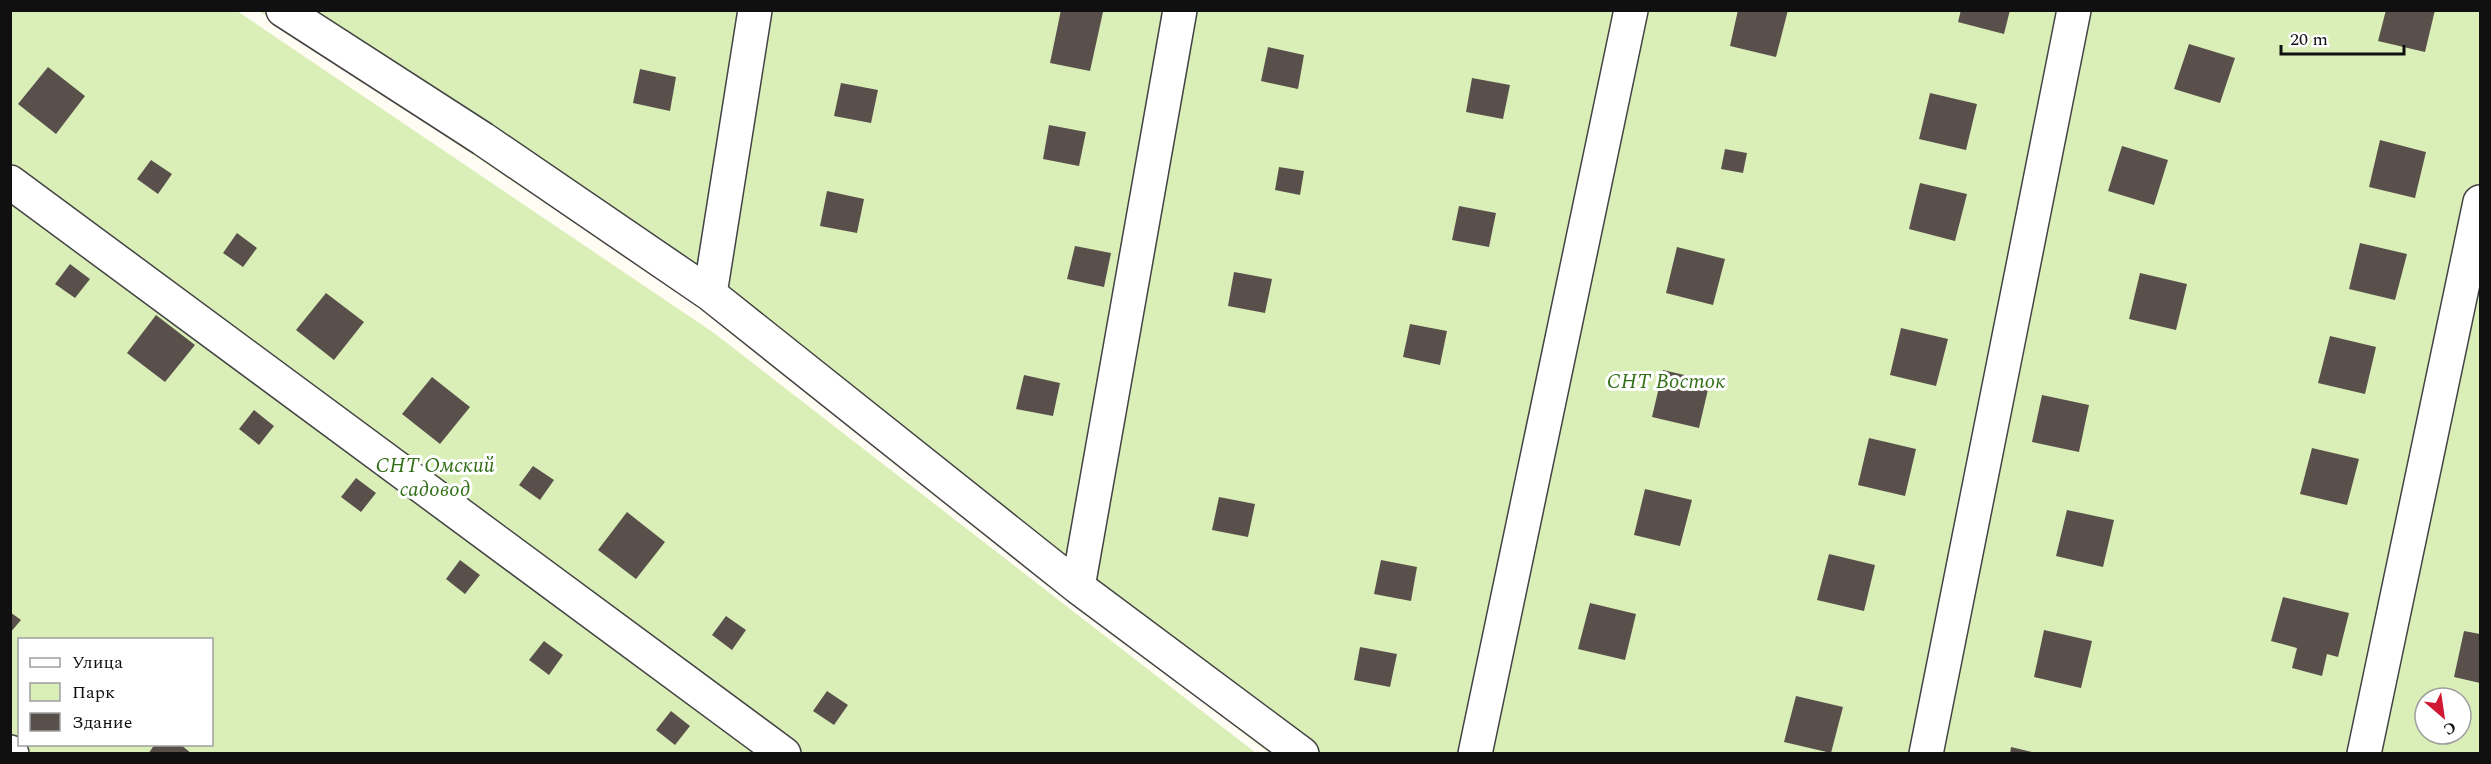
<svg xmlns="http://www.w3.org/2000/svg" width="2491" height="764" viewBox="0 0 2491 764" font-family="Spectral,serif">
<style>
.green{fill:#daefb8;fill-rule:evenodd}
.building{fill:#5a504b}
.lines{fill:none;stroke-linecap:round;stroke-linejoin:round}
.minor-casing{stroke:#434343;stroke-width:36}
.minor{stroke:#fff;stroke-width:33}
.labels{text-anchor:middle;stroke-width:6;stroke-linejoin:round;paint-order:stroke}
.park-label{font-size:21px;font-style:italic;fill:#337018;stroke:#fff}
</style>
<rect width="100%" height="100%" fill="#fffcf4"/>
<!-- green -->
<path class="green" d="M 10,11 L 237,11 L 714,333 L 1256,753 L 11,753 ZM 20,640 L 212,640 L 212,744 L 20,744 Z
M 259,11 L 2480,11 L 2480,753 L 1269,753 L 703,309 ZM 2425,698 L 2461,698 L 2461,734 L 2425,734 Z"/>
<!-- building -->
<path class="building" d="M 1061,10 L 1103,12 L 1090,71 L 1050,63 Z
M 1738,10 L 1788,10 L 1776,57 L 1730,46 Z
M 1961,10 L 2010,10 L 2004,34 L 1958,22 Z
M 2386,10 L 2435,10 L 2425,52 L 2378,41 Z
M 2189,44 L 2235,58 L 2220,103 L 2174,89 Z
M 1268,47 L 1304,55 L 1298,89 L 1261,81 Z
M 48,67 L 85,96 L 56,134 L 18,104 Z
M 640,69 L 676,77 L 670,111 L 633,103 Z
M 1472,78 L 1510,85 L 1503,119 L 1466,112 Z
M 841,83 L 878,90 L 871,123 L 834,116 Z
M 1930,93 L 1977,104 L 1966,150 L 1919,139 Z
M 1049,125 L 1086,132 L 1079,166 L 1043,159 Z
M 2380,140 L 2426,152 L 2415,198 L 2369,187 Z
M 2122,146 L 2168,160 L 2154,205 L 2108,191 Z
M 1725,149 L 1747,153 L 1743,173 L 1721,169 Z
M 151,160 L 172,174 L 158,194 L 137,179 Z
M 1279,167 L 1304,171 L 1300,195 L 1275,190 Z
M 1920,183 L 1967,194 L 1955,241 L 1909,229 Z
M 827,191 L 864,199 L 857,233 L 820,226 Z
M 1459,206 L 1496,213 L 1489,247 L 1452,240 Z
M 237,233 L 257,248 L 243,267 L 223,253 Z
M 2360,243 L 2407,254 L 2395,300 L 2349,289 Z
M 1075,246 L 1111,253 L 1104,287 L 1067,279 Z
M 1677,247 L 1725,259 L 1713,305 L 1666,293 Z
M 70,264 L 90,279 L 75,298 L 55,284 Z
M 1234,272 L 1272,279 L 1265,313 L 1228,306 Z
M 2140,273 L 2187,284 L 2176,330 L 2129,319 Z
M 326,293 L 364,322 L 334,360 L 296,330 Z
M 156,315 L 195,345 L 165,382 L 127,353 Z
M 1410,324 L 1447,331 L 1440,365 L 1403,357 Z
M 1901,328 L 1948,339 L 1936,386 L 1890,375 Z
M 2330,336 L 2376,347 L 2365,394 L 2318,383 Z
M 1663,370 L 1710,381 L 1699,428 L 1652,417 Z
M 1024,375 L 1060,383 L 1053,416 L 1016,409 Z
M 432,377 L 470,407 L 440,444 L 402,414 Z
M 2042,395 L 2089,405 L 2079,452 L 2032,442 Z
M 254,410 L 274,426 L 259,445 L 239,429 Z
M 1869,438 L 1916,449 L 1905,496 L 1858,485 Z
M 2312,448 L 2359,459 L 2347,505 L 2300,494 Z
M 533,466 L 554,480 L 540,500 L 519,485 Z
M 356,478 L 376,493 L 361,512 L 341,497 Z
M 1645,489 L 1692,500 L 1680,546 L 1634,535 Z
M 1219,497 L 1255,504 L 1248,537 L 1212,530 Z
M 2067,510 L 2114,520 L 2103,567 L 2056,556 Z
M 627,512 L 665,542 L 636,579 L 598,550 Z
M 1829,554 L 1875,565 L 1864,611 L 1817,600 Z
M 460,560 L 480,575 L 465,594 L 446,579 Z
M 1381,560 L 1417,567 L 1411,601 L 1374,594 Z
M 2283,597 L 2349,613 L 2338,657 L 2327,654 L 2322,676 L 2292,668 L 2297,648 L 2271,641 Z
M 1590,603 L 1636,614 L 1625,660 L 1578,649 Z
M 10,612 L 21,620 L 10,633 Z
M 726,616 L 746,630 L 732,650 L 712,635 Z
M 2044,630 L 2092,641 L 2081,688 L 2034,677 Z
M 2464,631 L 2480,634 L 2480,683 L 2454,677 Z
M 544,641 L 563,655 L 549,675 L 529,660 Z
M 1360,647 L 1397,654 L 1390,687 L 1354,680 Z
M 827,691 L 848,705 L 834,725 L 813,711 Z
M 1796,696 L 1843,707 L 1831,753 L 1784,742 Z
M 671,711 L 690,726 L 675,745 L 656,730 Z
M 155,744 L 180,744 L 192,754 L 148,754 Z
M 2011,747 L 2036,753 L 2036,754 L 2010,754 Z"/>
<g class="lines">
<defs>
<path id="minor" d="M 283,10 L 483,139 L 710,294 L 1078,587 L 1302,754
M 10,182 L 784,754
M 710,294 L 755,10
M 1078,587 L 1180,10
M 10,752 L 12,754
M 1475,754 L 1631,10
M 1926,754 L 2074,10
M 2364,754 L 2480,202"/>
</defs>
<!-- minor casing -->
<use href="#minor" class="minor-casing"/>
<!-- minor -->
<use href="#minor" class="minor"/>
</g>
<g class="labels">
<!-- park labels -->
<g class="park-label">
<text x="1666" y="388">СНТ Восток</text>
<text x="435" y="472">СНТ Омский<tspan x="435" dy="24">садовод</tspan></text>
</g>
</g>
<!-- border -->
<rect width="2491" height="764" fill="none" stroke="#101010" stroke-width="24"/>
<!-- legend -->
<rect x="18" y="638" width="195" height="108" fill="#ffffff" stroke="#9f9f9f" stroke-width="1.5"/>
<rect x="30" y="658" width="30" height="9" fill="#ffffff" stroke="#9f9f9f" stroke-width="1.5"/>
<text x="72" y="668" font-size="18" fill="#101010">Улица</text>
<rect x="30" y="683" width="30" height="18" fill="#daefb8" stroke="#9f9f9f" stroke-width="1.5"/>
<text x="72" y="698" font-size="18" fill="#101010">Парк</text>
<rect x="30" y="713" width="30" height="18" fill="#5a504b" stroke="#9f9f9f" stroke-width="1.5"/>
<text x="72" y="728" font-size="18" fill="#101010">Здание</text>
<!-- north arrow -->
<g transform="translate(2443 716) rotate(151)"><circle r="28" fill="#ffffff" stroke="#9f9f9f" stroke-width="1.5"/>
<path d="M0-4.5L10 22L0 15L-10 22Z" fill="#d01833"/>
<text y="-9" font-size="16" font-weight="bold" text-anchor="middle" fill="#101010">С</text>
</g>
<!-- scale -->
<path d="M2281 45v9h123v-9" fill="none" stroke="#101010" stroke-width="3"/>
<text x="2290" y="45" font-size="18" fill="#101010" stroke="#ffffff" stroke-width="4.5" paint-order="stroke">20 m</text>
</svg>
